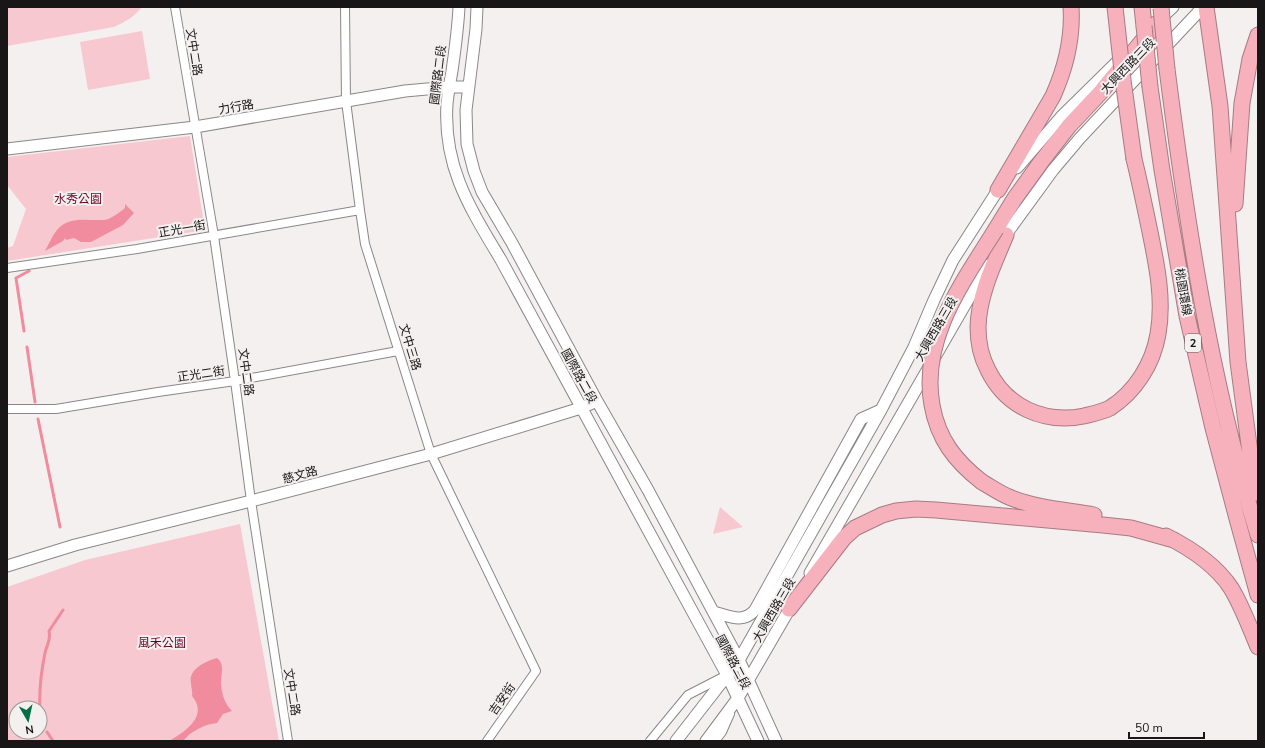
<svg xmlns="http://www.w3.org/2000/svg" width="1265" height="748" viewBox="0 0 1265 748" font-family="'Nunito Sans','Noto Sans TC',sans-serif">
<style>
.green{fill:#f7c8cf;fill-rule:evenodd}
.water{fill:#f18b9e}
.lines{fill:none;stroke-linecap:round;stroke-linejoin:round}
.stream{stroke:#f18b9e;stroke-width:3}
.street-casing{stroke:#8b8788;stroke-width:10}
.secondary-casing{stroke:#8b8788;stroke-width:13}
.highway-casing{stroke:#a87b82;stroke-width:17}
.street{stroke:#fff;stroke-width:8}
.secondary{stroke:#fff;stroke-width:11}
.highway{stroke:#f6b1bc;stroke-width:15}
.highway-bridge-casing{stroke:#a87b82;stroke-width:17;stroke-linecap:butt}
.highway-bridge{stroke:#f6b1bc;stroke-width:15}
.labels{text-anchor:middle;stroke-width:4;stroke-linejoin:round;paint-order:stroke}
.shield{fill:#f4f0f0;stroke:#5a5757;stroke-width:1}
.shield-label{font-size:11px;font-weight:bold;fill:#181616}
.street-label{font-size:12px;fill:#181616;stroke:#f4f0f0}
.park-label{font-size:12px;fill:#650828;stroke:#f4f0f0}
</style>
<rect width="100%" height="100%" fill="#f4f0f0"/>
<!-- green -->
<path class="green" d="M 7,7 L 142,7 C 134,17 125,22 114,27 L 7,46 Z
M 142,31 L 150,79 L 88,90 L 80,42 Z
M 190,136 L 205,230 L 7,261 L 7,248 L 13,246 L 26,209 L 7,185 L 7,157 Z
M 720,507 L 743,527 L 713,534 Z
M 240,524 L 279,741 L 7,741 L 7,587 L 85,560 ZM 16,708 L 40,708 L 40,732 L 16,732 Z"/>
<!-- water -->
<path class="water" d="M 125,204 L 134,213 L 123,225 L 91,242 L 81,242 L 74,238 L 66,240 L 65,238 L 63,241 L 45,251 C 49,244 52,236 57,230 C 69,215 88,221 104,220 C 111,219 119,213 125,208 Z
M 217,658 C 226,665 220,676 221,685 C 222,695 225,704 232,711 L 223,714 L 217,723 C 205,724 191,731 183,741 L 169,741 C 185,732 209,716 192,696 C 193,691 191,688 191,683 C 188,669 206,661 217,658 Z"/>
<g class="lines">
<!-- stream -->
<path class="stream" d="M 24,331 L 16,278 L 29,271
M 27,347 L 35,402
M 38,419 L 60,527
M 40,710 C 39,691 41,672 45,653 C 47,643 51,642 49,631 L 63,610
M 47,732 L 53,741"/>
<defs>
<path id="street" d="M 175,7 L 214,236 L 235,381 L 251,501 L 288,741
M 345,7 L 346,101 L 360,210 L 365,244 L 431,454 L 536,671 L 487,741
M 7,268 L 137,249 L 360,210
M 7,409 L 56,409 L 158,392 L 235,381 L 398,351
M 650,741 L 688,695 L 725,676
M 715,741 L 722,732 L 730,714"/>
<path id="secondary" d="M 459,7 C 458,28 455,50 452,71 C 450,82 448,93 447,104 C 443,167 470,208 501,260 L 727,675 L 758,741
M 477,7 L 476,29 L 466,110 L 467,144 L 474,171 L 482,192 L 512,243 L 597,401 L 648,490 L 739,660 L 776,741
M 1158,21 L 1173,7
M 7,149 L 195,127 L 405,91 L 449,87 L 469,87
M 1017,168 L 1061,117 L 1122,57
M 1002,240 L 1053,170 L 1080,138 L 1203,7
M 7,566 L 75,545 L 251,501 L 431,454 L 581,408 L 597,401
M 810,573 L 988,265
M 714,612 C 729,616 743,624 755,610 L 861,419 L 881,410
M 676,741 L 739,660 L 881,410 L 914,347 L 934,300 L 953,260 L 998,190 L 1003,184
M 706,741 L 738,698 L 793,603"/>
<path id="highway" d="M 1142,7 L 1144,26
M 1206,7 L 1220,106 L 1238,362 L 1251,460 L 1258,493
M 1167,69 C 1187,226 1211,384 1258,535
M 1150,87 L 1162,170 L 1187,316 L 1213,428 L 1236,515 L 1258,595
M 998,190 L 1053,96 C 1066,67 1073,38 1071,7
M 1235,204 L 1242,103 L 1250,59 L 1258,35
M 996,229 L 1015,198 L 1041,162 L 1069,126 L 1100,93 L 1156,24
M 1006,235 C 994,264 979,294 978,327 C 978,342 981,357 988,370 C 1006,407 1044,424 1084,416 C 1092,414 1102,412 1110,408 C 1135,392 1153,364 1158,334 C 1164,300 1157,266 1150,232 C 1145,208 1140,183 1134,159
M 982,482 C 991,487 999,493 1009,497 C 1035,508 1066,510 1094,515
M 1166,536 C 1190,548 1216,565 1231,588 C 1242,606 1250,628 1258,647
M 789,609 L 844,538 L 855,528 L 882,515 L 896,511 L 916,509 L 936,510 L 1103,525 L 1131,528 L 1174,540"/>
</defs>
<!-- street casing -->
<use href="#street" class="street-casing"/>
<!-- secondary casing -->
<use href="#secondary" class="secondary-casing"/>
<!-- highway casing -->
<use href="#highway" class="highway-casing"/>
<!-- street -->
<use href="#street" class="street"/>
<!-- secondary -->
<use href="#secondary" class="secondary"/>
<!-- highway -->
<use href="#highway" class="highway"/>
<defs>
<path id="highway-bridge" d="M 1115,7 L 1123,80 L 1134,159
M 1161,8 L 1167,69
M 1144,26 L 1150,87
M 982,482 C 955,461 938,439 932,405 C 920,339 963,282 996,229"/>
</defs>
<!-- highway-bridge casing -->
<use href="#highway-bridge" class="highway-bridge-casing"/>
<!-- highway-bridge -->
<use href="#highway-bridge" class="highway-bridge"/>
</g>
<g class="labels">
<!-- shield labels -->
<rect class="shield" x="1185" y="334" width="16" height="18" rx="3"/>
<g class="shield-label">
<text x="1193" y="347">2</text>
</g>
<!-- street labels -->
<g class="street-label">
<text transform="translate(194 52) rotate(81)" y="4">文中二路</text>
<text transform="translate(1128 66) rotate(-46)" y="4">大興西路三段</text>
<text transform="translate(438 75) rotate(-83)" y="4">國際路二段</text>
<text transform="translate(236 107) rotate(-10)" y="4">力行路</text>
<text transform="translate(182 229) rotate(-10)" y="4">正光一街</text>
<text transform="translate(1183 292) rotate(80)" y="4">桃園環線</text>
<text transform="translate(936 329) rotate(-60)" y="4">大興西路三段</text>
<text transform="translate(410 347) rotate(73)" y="4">文中三路</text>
<text transform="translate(246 372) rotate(82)" y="4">文中二路</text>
<text transform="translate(201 374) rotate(-8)" y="4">正光二街</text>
<text transform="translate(579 376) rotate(61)" y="4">國際路二段</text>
<text transform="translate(300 475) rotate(-15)" y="4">慈文路</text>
<text transform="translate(774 610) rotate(-60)" y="4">大興西路三段</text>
<text transform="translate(733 662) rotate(62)" y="4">國際路二段</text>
<text transform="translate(292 692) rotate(81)" y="4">文中二路</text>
<text transform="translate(502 699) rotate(-55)" y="4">吉安街</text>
</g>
<!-- park labels -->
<g class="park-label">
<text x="78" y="203">水秀公園</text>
<text x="162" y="647">風禾公園</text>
</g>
</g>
<!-- border -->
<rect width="1265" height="748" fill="none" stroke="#181616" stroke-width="16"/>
<!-- north arrow -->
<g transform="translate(28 720) rotate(171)"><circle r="19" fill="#f4f0f0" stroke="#9c9999"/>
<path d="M0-3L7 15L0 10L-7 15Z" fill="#076f45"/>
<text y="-6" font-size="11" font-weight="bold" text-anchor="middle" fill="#181616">N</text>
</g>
<!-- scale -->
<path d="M1129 732v6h75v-6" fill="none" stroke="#181616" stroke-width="2"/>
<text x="1135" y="732" font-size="12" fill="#181616" stroke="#f4f0f0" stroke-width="3" paint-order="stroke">50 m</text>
</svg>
